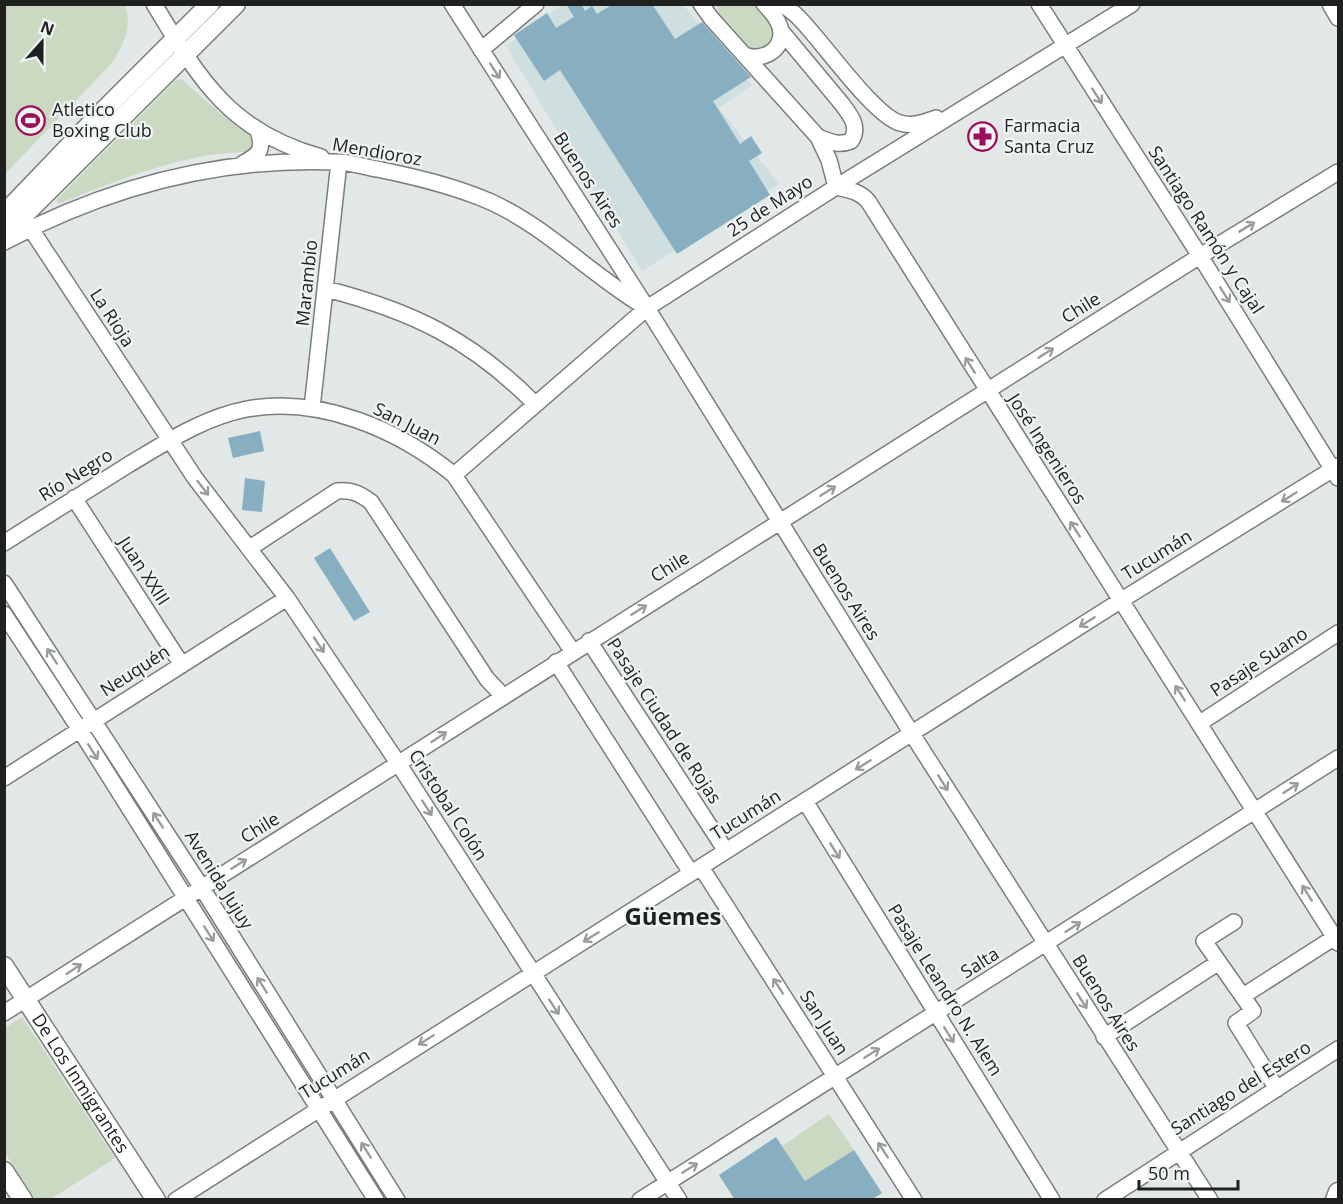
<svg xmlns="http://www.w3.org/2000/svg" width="1343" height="1204" viewBox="0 0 1343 1204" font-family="'Open Sans',sans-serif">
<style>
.built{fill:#cfdede}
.green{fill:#cbd9c2}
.building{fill:#88afc1}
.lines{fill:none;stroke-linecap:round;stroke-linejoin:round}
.minor-casing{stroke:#7a7f7e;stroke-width:18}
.major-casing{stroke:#7a7f7e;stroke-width:21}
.minor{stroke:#fff;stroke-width:15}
.major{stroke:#fff;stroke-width:18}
.oneway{stroke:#9a9b9b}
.labels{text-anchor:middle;stroke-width:4.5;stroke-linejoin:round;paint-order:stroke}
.poi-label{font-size:18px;fill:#1f2121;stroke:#eff4f4;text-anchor:start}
.street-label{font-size:18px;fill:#1f2121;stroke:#eff4f4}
.district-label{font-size:24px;font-weight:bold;fill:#1f2121;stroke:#eff4f4}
</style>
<rect width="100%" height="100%" fill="#e2e7e7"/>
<!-- built -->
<path class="built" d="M 562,5 L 683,5 L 752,85 L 719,108 L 779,184 L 642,271 L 506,46 Z"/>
<!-- green -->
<path class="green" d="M 5,4 L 125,5 C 133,27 123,47 110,65 L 5,174 Z
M 718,5 L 757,5 L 773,25 L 774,43 L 763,51 L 748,50 L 717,14 Z
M 181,79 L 221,114 L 251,135 L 254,141 L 254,147 L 249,152 C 184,152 120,180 60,203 L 57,202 L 56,200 L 176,80 Z
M 22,1017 L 115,1158 L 51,1199 L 35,1199 L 5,1153 L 5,1028 Z
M 829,1114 L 854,1150 L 805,1181 L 782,1146 Z"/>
<!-- building -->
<path class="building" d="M 566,4 L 581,4 L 585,11 L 592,6 L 597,14 L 613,4 L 652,4 L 675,39 L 702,22 L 751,77 L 713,101 L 740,144 L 751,136 L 762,153 L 749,161 L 770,195 L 677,254 L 560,70 L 544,81 L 514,35 L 547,13 L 556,28 L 574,17 Z
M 260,431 L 264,451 L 233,458 L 228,438 Z
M 245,478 L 265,481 L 262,512 L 242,510 Z
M 330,548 L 370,612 L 354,621 L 314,558 Z
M 776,1137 L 805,1181 L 854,1150 L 882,1193 L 871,1200 L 735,1200 L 719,1175 Z"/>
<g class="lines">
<defs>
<path id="minor" d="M 154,4 C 200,80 230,132 321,157
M 452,4 L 647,308 L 912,734 L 1210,1200
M 701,4 L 711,18 L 818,137 L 829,160 L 836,187
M 782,4 C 788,9 795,13 800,19 C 822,41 874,116 900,123 C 913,127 924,122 936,118
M 1039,4 L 1200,256 L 1338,478
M 1330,4 L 1338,18
M 782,32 L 842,104 C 851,116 860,127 851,141 C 838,146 831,142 818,137
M 481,50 L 536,4
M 747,56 C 762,60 781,52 781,33 C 781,23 771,11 764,4
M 242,164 C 258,155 265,151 258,131
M 836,187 C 849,190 859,191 868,201 L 1338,943
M 23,217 L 195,478 L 287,598 L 398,763 L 679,1200
M 4,242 C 108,187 219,157 337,162 C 350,162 364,167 377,169 C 416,177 454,186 491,202 C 548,228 591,275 645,307
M 326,289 C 412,311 472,340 535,404
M 312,408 L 339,162
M 454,475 L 647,308 L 836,187 L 1132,4
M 74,498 L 182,665
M 4,543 C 46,516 87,491 128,465 C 165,443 204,417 247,409 C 320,396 398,429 454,475 L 573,652
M 250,548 L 337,491 C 352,490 359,493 371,502 L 487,679 L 503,696
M 4,583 L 202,888 L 397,1200
M 4,614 L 80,730 L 376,1200
M 589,641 L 726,851
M 556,662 L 691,873
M 1200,723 L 1338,633
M 4,778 L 287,598
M 805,801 L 1052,1200
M 701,867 L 914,1200
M 1234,922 L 1204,941 L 1253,1011 L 1236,1023 L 1277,1089
M 1243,996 L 1335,937
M 4,1013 L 1200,256 L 1338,172
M 1104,1037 L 1219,962
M 176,1200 L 1120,601 L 1338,466
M 640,1200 L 1338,758
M 1105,1200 L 1338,1049"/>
<g id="major">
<path d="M 4,214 L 99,115 L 210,4"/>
<path d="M 4,235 L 236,4"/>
<path id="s1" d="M 4,966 L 156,1200"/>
<path d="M 4,1171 L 23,1200"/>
<path d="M 1335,1200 L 1338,1192"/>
</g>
</defs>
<!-- minor casing -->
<use href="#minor" class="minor-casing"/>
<!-- major casing -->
<use href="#major" class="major-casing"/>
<!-- minor -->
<use href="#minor" class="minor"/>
<!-- major -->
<use href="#major" class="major"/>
</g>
<!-- one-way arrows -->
<defs><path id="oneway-shaft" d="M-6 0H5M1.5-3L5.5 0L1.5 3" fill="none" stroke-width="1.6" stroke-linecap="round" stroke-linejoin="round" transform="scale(1.5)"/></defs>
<g class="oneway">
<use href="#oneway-shaft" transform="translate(495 71) rotate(57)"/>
<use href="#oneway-shaft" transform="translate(1097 96) rotate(57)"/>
<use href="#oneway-shaft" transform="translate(1247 227) rotate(-31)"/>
<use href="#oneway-shaft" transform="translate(1225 295) rotate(58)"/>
<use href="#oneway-shaft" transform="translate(1046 353) rotate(-32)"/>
<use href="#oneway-shaft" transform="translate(970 365) rotate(-122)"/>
<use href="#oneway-shaft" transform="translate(203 488) rotate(52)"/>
<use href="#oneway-shaft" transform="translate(828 491) rotate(-32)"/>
<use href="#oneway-shaft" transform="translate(1289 497) rotate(148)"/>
<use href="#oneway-shaft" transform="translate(1075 529) rotate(-123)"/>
<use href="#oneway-shaft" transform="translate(639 610) rotate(-32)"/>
<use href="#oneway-shaft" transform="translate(1087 622) rotate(148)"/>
<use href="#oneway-shaft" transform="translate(319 645) rotate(56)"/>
<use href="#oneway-shaft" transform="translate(52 656) rotate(-123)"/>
<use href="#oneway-shaft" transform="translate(1180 693) rotate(-123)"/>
<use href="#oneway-shaft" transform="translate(439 737) rotate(-33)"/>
<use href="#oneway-shaft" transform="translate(93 752) rotate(58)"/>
<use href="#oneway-shaft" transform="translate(863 765) rotate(148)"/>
<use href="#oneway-shaft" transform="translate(943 783) rotate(58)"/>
<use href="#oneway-shaft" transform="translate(1291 788) rotate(-33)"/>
<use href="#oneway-shaft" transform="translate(427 808) rotate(57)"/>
<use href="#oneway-shaft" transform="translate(158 820) rotate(-123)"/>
<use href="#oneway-shaft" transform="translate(835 851) rotate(58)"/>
<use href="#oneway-shaft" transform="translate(239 864) rotate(-32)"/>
<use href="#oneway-shaft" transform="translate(1307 893) rotate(-122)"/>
<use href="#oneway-shaft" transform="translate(1073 927) rotate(-33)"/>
<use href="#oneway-shaft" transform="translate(209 934) rotate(58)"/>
<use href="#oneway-shaft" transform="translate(591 937) rotate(148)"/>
<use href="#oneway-shaft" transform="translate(74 969) rotate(-33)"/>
<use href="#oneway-shaft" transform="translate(262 985) rotate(-122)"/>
<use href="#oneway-shaft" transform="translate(778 986) rotate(-123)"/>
<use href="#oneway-shaft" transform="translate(1082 1001) rotate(58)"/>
<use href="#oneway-shaft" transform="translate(554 1007) rotate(57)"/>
<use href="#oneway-shaft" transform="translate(949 1035) rotate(58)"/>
<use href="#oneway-shaft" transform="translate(426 1040) rotate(148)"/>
<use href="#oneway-shaft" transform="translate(872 1053) rotate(-32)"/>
<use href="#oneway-shaft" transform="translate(366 1150) rotate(-122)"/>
<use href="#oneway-shaft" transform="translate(883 1150) rotate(-123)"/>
<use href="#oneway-shaft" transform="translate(690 1168) rotate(-32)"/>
</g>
<!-- icons -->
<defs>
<symbol id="stadium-ring" viewBox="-11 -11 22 22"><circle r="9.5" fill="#eff4f4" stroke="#9c0d5c" stroke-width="1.5"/><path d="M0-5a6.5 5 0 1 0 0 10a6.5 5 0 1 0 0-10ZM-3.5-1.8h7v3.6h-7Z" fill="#9c0d5c"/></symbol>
<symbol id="pharmacy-ring" viewBox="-11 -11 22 22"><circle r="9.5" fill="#eff4f4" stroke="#9c0d5c" stroke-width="1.5"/><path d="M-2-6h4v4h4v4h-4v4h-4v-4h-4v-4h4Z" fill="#9c0d5c"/></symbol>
</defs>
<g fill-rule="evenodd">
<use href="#stadium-ring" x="14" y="104" width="33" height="33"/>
<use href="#pharmacy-ring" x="966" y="120" width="33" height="33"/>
</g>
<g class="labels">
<!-- poi labels -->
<g class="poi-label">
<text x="52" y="116">Atletico<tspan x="52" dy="21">Boxing Club</tspan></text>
<text x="1004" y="132">Farmacia<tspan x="1004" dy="21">Santa Cruz</tspan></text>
</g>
<!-- street labels -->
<g class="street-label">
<text transform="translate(377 152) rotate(10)" y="6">Mendioroz</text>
<text transform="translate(588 180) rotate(57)" y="6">Buenos Aires</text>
<text transform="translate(770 206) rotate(-33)" y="6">25 de Mayo</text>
<text transform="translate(1206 230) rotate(57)" y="6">Santiago Ramón y Cajal</text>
<text transform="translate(307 283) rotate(-84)" y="6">Marambio</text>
<text transform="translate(1081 308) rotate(-32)" y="6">Chile</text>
<text transform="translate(112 318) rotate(57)" y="6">La Rioja</text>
<text transform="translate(407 424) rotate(27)" y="6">San Juan</text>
<text transform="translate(1047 449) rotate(57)" y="6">José Ingenieros</text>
<text transform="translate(76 475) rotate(-32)" y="6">Río Negro</text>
<text transform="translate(1157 555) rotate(-32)" y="6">Tucumán</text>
<text transform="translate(670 567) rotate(-32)" y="6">Chile</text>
<text transform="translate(144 571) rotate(57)" y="6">Juan XXIII</text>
<text transform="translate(846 592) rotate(58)" y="6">Buenos Aires</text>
<text transform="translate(1259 662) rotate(-33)" y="6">Pasaje Suano</text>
<text transform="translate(135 671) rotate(-33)" y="6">Neuquén</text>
<text transform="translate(664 721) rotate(57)" y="6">Pasaje Ciudad de Rojas</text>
<text transform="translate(448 805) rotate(57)" y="6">Cristobal Colón</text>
<text transform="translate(746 815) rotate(-32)" y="6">Tucumán</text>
<text transform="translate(260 828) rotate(-32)" y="6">Chile</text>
<text transform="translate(219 880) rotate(58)" y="6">Avenida Jujuy</text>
<text transform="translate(980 963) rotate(-32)" y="6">Salta</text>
<text transform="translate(945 990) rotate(58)" y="6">Pasaje Leandro N. Alem</text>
<text transform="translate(1106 1003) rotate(58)" y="6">Buenos Aires</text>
<text transform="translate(824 1023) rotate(57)" y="6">San Juan</text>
<text transform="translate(335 1074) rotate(-32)" y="6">Tucumán</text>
<text dy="6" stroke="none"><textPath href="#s1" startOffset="140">De Los Inmigrantes</textPath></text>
<text transform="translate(1241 1088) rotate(-32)" y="6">Santiago del Estero</text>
</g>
<!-- district labels -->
<g class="district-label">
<text x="673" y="925">Güemes</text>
</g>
</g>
<!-- border -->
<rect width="1343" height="1204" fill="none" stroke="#1f2121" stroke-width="12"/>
<!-- north arrow -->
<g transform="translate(42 42) rotate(21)" stroke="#eff4f4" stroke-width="4.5" paint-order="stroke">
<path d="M0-4.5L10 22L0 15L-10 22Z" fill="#1f2121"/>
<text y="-9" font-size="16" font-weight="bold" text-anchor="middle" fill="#1f2121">N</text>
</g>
<!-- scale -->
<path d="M1139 1180v9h99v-9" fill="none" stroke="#1f2121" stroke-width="3"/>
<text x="1148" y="1180" font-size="18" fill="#1f2121" stroke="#eff4f4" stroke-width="4.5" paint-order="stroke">50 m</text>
</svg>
